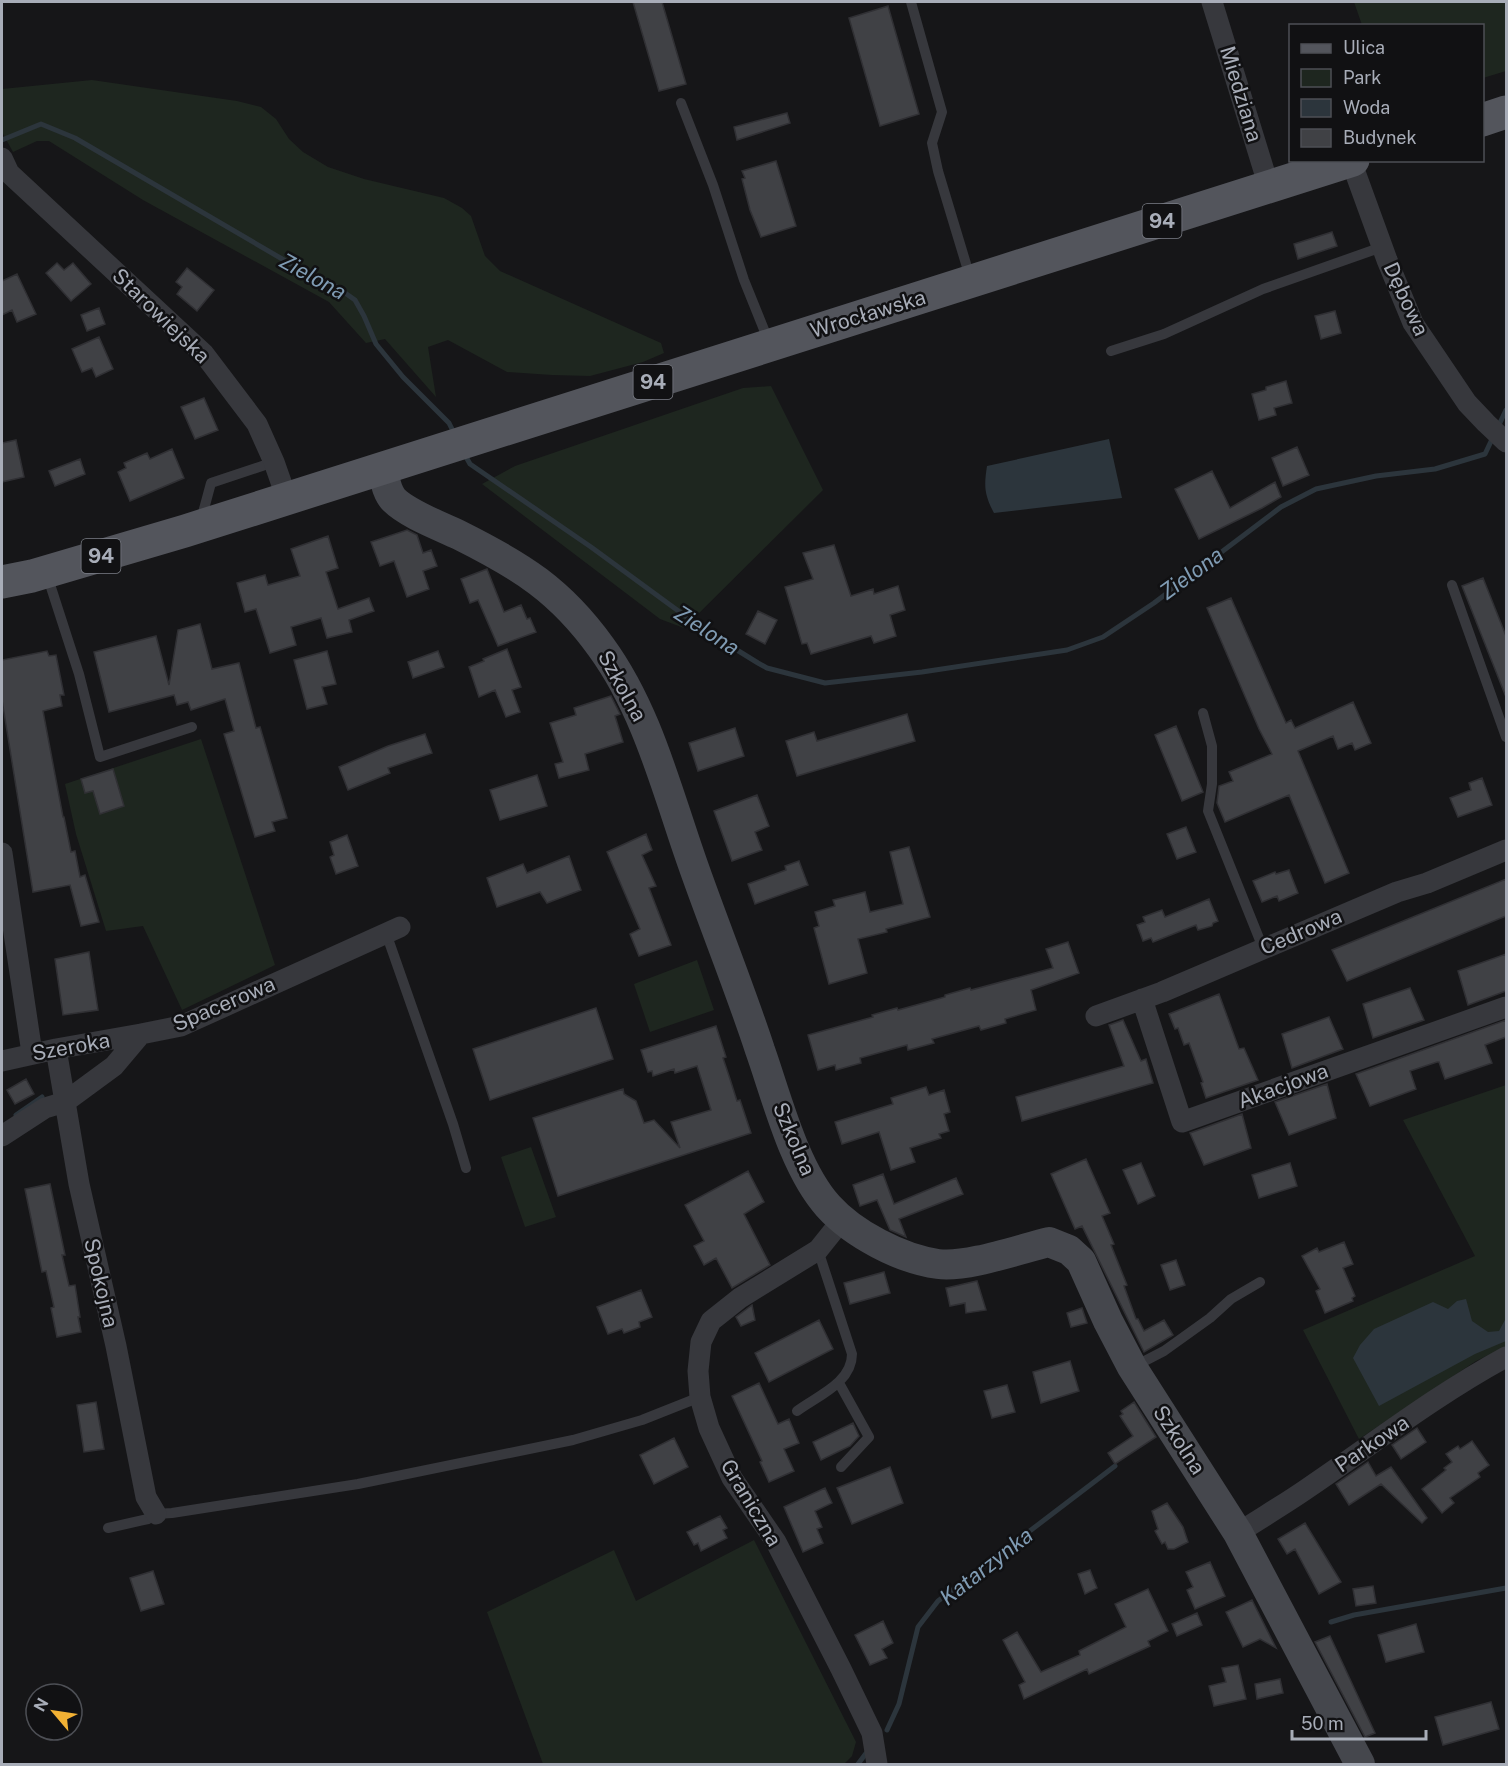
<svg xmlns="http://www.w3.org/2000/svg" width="1508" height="1766" viewBox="0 0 1508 1766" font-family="'Public Sans',sans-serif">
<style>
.green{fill:#1e261f}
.water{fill:#2c353c}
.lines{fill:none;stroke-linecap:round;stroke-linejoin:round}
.stream{stroke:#2c353c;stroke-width:5}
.building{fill:#404145;stroke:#303034;stroke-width:1.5}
.lane{stroke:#37383d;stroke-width:10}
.street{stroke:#37383d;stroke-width:21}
.secondary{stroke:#45474d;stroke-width:30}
.primary{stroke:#53555c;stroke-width:33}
.labels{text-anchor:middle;stroke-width:5;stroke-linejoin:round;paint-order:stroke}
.shield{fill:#111113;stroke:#7b7e86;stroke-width:1.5}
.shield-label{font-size:20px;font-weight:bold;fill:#a8adb8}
.street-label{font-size:21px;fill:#a8adb8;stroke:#111113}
.water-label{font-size:22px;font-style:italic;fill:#7f9bb3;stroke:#111113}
</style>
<rect width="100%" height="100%" fill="#161618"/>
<!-- green -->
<path class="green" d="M 1354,2 L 1506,2 L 1506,71 L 1483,78 L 1482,26 L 1362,25 Z
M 92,80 L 237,101 L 261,107 L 276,119 L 289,139 L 303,152 L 328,167 L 364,179 L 444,198 L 462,208 L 471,216 L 485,256 L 500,271 L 661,343 L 664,353 L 643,362 L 590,376 L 552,375 L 507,372 L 448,340 L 428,347 L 436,397 L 385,339 L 366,343 L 329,302 L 143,200 L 49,141 L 37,141 L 13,152 L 2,132 L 2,89 Z
M 771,386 L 823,490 L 684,628 L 660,619 L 482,484 L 515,466 L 743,388 Z
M 201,739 L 275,965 L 182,1010 L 143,926 L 106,931 L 76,834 L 65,784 Z
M 697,960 L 714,1010 L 650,1032 L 634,984 Z
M 1506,1085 L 1506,1347 L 1476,1361 L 1359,1439 L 1303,1330 L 1475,1256 L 1403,1120 Z
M 531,1147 L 556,1217 L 525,1227 L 501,1157 Z
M 754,1540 L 856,1742 L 852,1756 L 844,1764 L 543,1764 L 487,1612 L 614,1550 L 636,1601 Z"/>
<!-- water -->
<path class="water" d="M 1109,439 L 1122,498 L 994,513 C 984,494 984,486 987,466 Z
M 1466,1299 L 1472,1321 L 1488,1332 L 1499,1331 L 1506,1318 L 1506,1341 L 1475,1354 L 1379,1406 L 1353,1358 L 1360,1345 L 1374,1329 L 1433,1302 L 1448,1309 L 1457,1301 Z"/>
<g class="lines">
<!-- stream -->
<path class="stream" d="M 2,140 L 41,124 L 75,138 L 289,263 L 331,283 L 355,300 L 364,316 L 376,344 L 403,377 L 449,423 L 454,433
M 1498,427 L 1506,410
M 465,455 L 470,464 L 591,547 L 703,629 L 758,663 L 767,668 L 825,683 L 922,672 L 1067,650 L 1103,637 L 1154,603 L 1281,507 L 1316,489 L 1376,476 L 1435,469 L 1485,454 L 1494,435
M 16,1115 L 42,1097
M 1331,1622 L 1354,1615 L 1506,1588
M 887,1730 L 899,1704 L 918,1627 L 938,1601 L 1115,1466
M 858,1764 L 867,1752"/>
</g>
<!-- building -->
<path class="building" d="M 633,2 L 662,2 L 686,84 L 659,91 Z
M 888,6 L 919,114 L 880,126 L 849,18 Z
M 787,113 L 790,123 L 737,140 L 734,127 Z
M 776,161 L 796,226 L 761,237 L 750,210 L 742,179 L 745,178 L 742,171 Z
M 1332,232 L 1337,246 L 1298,259 L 1294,244 Z
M 57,263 L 64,270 L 73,263 L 91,284 L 71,301 L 46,273 Z
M 187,268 L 214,290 L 197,311 L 177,294 L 182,287 L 176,282 Z
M 17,274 L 36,314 L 17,322 L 12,310 L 2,315 L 2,281 Z
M 99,308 L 105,324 L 87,331 L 81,315 Z
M 1335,311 L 1341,333 L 1321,339 L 1315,316 Z
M 99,337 L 113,369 L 96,377 L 92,368 L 82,372 L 72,349 Z
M 1286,381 L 1292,403 L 1274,408 L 1276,415 L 1259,420 L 1252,394 L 1266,390 L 1266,387 Z
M 204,398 L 218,430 L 195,439 L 181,407 Z
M 16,440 L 24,477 L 2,482 L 2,443 Z
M 1297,447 L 1309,475 L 1283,486 L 1272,458 Z
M 172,449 L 184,478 L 130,501 L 118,472 L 126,468 L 124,463 L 147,453 L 150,459 Z
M 80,459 L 85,474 L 55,486 L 49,471 Z
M 1212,471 L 1230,508 L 1275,482 L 1281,497 L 1262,508 L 1199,539 L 1175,489 Z
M 407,530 L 417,535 L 423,553 L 431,550 L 437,566 L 423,571 L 429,589 L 407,597 L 394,561 L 380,566 L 371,542 Z
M 328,536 L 338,568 L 326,572 L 338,609 L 369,598 L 374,611 L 349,620 L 352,632 L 327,638 L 321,618 L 291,627 L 296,645 L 270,653 L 256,609 L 245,612 L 237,583 L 265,575 L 268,585 L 300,576 L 291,549 Z
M 834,545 L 851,596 L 873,589 L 874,594 L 898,586 L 905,610 L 890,615 L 896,636 L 874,643 L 871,636 L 811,654 L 807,643 L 802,644 L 785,587 L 813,579 L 803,553 Z
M 487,569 L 504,612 L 521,605 L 527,619 L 530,618 L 536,632 L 498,646 L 478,600 L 470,603 L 461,579 Z
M 1483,578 L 1506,636 L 1506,697 L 1462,586 Z
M 1231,598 L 1286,723 L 1291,720 L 1295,728 L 1353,702 L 1371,743 L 1355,750 L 1352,743 L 1338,749 L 1333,736 L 1298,751 L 1349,873 L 1325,883 L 1289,795 L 1225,822 L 1217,803 L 1219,786 L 1233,781 L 1229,772 L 1272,754 L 1259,729 L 1207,608 Z
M 758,611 L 777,620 L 765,644 L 746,634 Z
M 200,624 L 212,669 L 239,663 L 256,728 L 260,727 L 287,818 L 272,822 L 275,831 L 255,837 L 224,734 L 234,731 L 225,699 L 191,710 L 188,702 L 177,705 L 174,695 L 109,712 L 94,652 L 156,636 L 169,685 L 178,630 Z
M 507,649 L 521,687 L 512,690 L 520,712 L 506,717 L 495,690 L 479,697 L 469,667 L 484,661 L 483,659 Z
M 47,651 L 49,656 L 56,655 L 64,695 L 60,695 L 62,706 L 43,711 L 63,817 L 64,817 L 71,852 L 75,851 L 80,877 L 85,875 L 99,922 L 81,926 L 70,885 L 33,892 L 2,700 L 2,660 Z
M 327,651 L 336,684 L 322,687 L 327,704 L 307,709 L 294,660 Z
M 438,651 L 444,667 L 413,678 L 408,662 Z
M 611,696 L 620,714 L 615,716 L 623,742 L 585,754 L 589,770 L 559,778 L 555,764 L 563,762 L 550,723 L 576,715 L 574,708 Z
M 907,714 L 915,741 L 797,776 L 786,741 L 814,732 L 817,741 Z
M 1176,726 L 1203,792 L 1182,801 L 1155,735 Z
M 735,728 L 744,756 L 698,771 L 689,743 Z
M 425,734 L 432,753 L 388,768 L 390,773 L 348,790 L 339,767 L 388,746 Z
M 113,769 L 124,806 L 100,814 L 93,791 L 85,793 L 81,779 Z
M 537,775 L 547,806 L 500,820 L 490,790 Z
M 1482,778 L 1492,805 L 1458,817 L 1450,798 L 1471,790 L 1469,783 Z
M 757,795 L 769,826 L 755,832 L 762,850 L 732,861 L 714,811 Z
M 1186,827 L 1196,852 L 1177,859 L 1167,834 Z
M 646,834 L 652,850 L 642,855 L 656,886 L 649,888 L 671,945 L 639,956 L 630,934 L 640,929 L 607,852 Z
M 347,835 L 358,866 L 336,874 L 330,857 L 334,855 L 330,842 Z
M 909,847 L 930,917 L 886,929 L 887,932 L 858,939 L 867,973 L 829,984 L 814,928 L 819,926 L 815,912 L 835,906 L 833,900 L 865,892 L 870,912 L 903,904 L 890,852 Z
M 569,856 L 581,890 L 547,903 L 540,892 L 497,907 L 487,878 L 523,864 L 527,873 Z
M 799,861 L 808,885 L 755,904 L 748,884 L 786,870 L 785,866 Z
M 1289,870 L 1298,893 L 1279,901 L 1277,896 L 1262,902 L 1253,881 L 1275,872 L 1276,874 Z
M 1506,879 L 1506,916 L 1347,981 L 1332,950 Z
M 1209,899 L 1218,921 L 1213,923 L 1212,926 L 1198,930 L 1196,925 L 1153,942 L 1151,938 L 1143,941 L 1137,925 L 1145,922 L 1143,917 L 1162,910 L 1165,917 Z
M 1068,942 L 1079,973 L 1031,990 L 1036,1010 L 1005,1019 L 1006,1023 L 981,1030 L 979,1026 L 932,1039 L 934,1043 L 908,1050 L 907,1045 L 860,1058 L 861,1063 L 836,1070 L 835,1065 L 818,1070 L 808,1035 L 873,1017 L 872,1015 L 897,1008 L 898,1010 L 945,997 L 945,995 L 970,988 L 971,990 L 1053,968 L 1046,949 Z
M 89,952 L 98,1010 L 63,1015 L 55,959 Z
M 1506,954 L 1506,991 L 1468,1005 L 1458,971 Z
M 1410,988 L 1424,1020 L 1373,1038 L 1363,1004 Z
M 1219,994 L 1239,1049 L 1244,1048 L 1258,1080 L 1206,1098 L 1201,1083 L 1203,1082 L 1189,1043 L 1184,1045 L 1178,1028 L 1175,1029 L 1169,1014 Z
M 596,1008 L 613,1059 L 490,1100 L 473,1049 Z
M 1329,1017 L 1343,1049 L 1292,1068 L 1282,1034 Z
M 1123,1020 L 1141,1061 L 1146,1059 L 1153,1083 L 1022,1121 L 1016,1097 L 1124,1066 L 1109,1025 Z
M 1506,1020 L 1506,1037 L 1485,1045 L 1492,1063 L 1445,1079 L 1439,1062 L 1437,1062 L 1410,1071 L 1416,1089 L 1370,1106 L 1356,1074 Z
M 716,1026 L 726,1057 L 723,1058 L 730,1079 L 737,1101 L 740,1100 L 751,1133 L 558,1196 L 533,1118 L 623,1089 L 624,1094 L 636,1101 L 644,1123 L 654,1120 L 680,1148 L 671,1122 L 711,1110 L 697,1066 L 675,1073 L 674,1069 L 653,1076 L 652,1071 L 648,1072 L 641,1050 Z
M 26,1079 L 34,1094 L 15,1104 L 7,1090 Z
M 1327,1084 L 1336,1118 L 1289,1135 L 1275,1102 Z
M 926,1087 L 929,1095 L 944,1090 L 950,1112 L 944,1114 L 949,1131 L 939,1134 L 941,1138 L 910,1148 L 915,1162 L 891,1170 L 879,1132 L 842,1144 L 835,1122 L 893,1104 L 891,1098 Z
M 1242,1114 L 1251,1148 L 1204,1165 L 1190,1133 Z
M 1086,1159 L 1110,1213 L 1102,1216 L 1114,1244 L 1111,1245 L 1127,1285 L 1124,1286 L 1136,1319 L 1138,1319 L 1144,1331 L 1164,1320 L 1173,1335 L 1144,1352 L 1082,1226 L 1075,1229 L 1051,1174 Z
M 1141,1163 L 1155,1196 L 1138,1204 L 1123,1170 Z
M 1290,1163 L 1297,1186 L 1259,1198 L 1252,1175 Z
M 748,1171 L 764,1202 L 744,1214 L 770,1265 L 732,1288 L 716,1258 L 704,1265 L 694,1246 L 704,1241 L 685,1205 Z
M 883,1174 L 894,1204 L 956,1178 L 963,1194 L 899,1219 L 906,1237 L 890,1230 L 877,1200 L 860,1206 L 853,1185 Z
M 50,1184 L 65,1255 L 62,1255 L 69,1286 L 75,1285 L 80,1317 L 78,1317 L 81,1332 L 57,1337 L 51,1308 L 54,1307 L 46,1271 L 42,1272 L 25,1189 Z
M 1344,1242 L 1353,1264 L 1343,1268 L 1355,1296 L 1352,1298 L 1353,1301 L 1325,1313 L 1316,1291 L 1320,1289 L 1302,1256 L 1317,1248 L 1319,1252 Z
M 1176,1260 L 1185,1285 L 1170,1290 L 1161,1265 Z
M 884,1272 L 890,1293 L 850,1304 L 844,1283 Z
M 977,1281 L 986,1310 L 966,1313 L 965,1303 L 950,1306 L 946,1288 Z
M 641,1290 L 652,1317 L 639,1322 L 640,1327 L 624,1333 L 622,1329 L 608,1334 L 597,1307 Z
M 752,1305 L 755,1320 L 741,1326 L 736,1317 Z
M 1082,1308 L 1087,1323 L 1071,1327 L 1067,1313 Z
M 819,1320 L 833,1349 L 769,1382 L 755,1353 Z
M 1070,1361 L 1079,1391 L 1041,1403 L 1033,1372 Z
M 759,1383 L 778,1424 L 789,1419 L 799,1443 L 784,1449 L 794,1471 L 769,1482 L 760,1462 L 762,1461 L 732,1396 Z
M 1007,1385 L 1015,1412 L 992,1418 L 984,1391 Z
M 96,1402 L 104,1449 L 84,1452 L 77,1405 Z
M 1134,1402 L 1156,1437 L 1115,1464 L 1108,1453 L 1133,1436 L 1120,1416 L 1123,1414 L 1121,1411 Z
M 853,1423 L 859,1436 L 850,1446 L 821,1460 L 813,1442 Z
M 1417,1428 L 1426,1442 L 1401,1459 L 1392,1445 Z
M 674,1438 L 688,1467 L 654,1484 L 640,1455 Z
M 1472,1441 L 1489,1465 L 1478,1473 L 1480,1477 L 1450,1498 L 1454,1503 L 1442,1513 L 1422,1489 L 1446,1470 L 1444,1468 L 1452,1462 L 1446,1454 L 1458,1446 L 1460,1449 Z
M 1368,1462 L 1376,1476 L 1391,1467 L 1427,1518 L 1422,1523 L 1381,1484 L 1349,1505 L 1336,1484 Z
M 890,1467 L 903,1503 L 852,1524 L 837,1488 Z
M 825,1488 L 832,1503 L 815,1511 L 822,1527 L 817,1529 L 823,1543 L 803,1552 L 784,1507 Z
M 1167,1503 L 1183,1527 L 1188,1542 L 1174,1549 L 1168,1549 L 1165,1542 L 1162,1544 L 1155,1531 L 1158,1529 L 1152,1511 Z
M 720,1516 L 727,1528 L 723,1530 L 727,1538 L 701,1551 L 698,1543 L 694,1545 L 687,1532 Z
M 1305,1523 L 1341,1582 L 1319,1594 L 1295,1549 L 1287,1554 L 1278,1539 Z
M 1210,1562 L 1225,1596 L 1195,1609 L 1187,1590 L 1193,1587 L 1186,1572 Z
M 1090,1570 L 1097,1588 L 1085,1594 L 1078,1574 Z
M 153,1571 L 164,1604 L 141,1611 L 130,1578 Z
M 1373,1586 L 1376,1603 L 1356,1606 L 1353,1589 Z
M 1148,1589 L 1168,1631 L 1148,1641 L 1150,1646 L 1089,1674 L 1087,1669 L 1024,1699 L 1019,1685 L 1025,1682 L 1003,1640 L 1017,1632 L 1041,1672 L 1080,1655 L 1079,1651 L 1126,1627 L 1115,1604 Z
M 1252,1600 L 1276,1648 L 1260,1639 L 1243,1647 L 1226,1612 Z
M 1197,1613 L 1202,1625 L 1177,1636 L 1172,1624 Z
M 883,1621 L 893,1643 L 882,1649 L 887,1658 L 870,1665 L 855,1635 Z
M 1416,1624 L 1424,1652 L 1386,1662 L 1378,1635 Z
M 1330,1636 L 1375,1733 L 1365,1737 L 1315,1642 Z
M 1238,1665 L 1246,1699 L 1214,1706 L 1209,1686 L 1226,1682 L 1222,1668 Z
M 1280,1679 L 1283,1693 L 1257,1699 L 1255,1684 Z
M 1491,1702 L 1499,1729 L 1443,1745 L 1435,1717 Z"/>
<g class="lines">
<!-- lane -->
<path class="lane" d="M 911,2 L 942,112 L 932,143 L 938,171 L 970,277
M 681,103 L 713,185 L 744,280 L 769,342
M 1111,351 L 1164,334 L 1263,289 L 1382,247
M 201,520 L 211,483 L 274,462
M 47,575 L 79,674 L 100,757 L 192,727
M 1452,585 L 1506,737
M 1203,713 L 1212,746 L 1212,784 L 1208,811 L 1263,948
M 386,933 L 453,1124 L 466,1168
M 1135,1366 L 1164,1351 L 1210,1318 L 1231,1299 L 1260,1282
M 839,1383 L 869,1437 L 841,1467
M 797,1411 C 817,1396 852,1383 852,1354 L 818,1250
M 108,1528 L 148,1519 L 156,1514 L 172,1513 L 358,1484 L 573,1440 L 642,1420 L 700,1397"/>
<!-- street -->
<path class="street" d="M 1212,2 L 1269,187
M 2,158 L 9,173 L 204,354 L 257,424 L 274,462 L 287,499
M 1351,161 L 1387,260 L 1413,323 L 1467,403 L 1486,423 L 1506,442
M 2,853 L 32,1053
M 1142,999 L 1182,1122 L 1506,1007
M 1096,1016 L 1162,992 L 1397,892 L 1427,883 L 1506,850
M 56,1049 L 79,1184 L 116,1346 L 146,1497 L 156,1514
M 2,1061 L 56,1049 L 141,1034
M 2,1136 L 45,1108 L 65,1102 L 114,1066 L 141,1034 L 181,1026 L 400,927
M 842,1220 L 818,1250 L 740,1298 L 711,1321 L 701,1342 L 698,1371 L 700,1397 L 709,1428 L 732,1478 L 776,1542 L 841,1669 L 872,1733 L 877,1764
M 1238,1533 C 1261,1518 1285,1504 1308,1488 C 1373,1444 1436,1395 1506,1357"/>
<!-- secondary -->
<path class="secondary" d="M 382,468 C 385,478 386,492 394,500 C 408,514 440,526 459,535 C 521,566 560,590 601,647 C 647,710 666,788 692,862 C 714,925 739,986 760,1050 C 777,1098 794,1168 828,1206 C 853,1234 901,1259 938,1264 C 966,1268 1020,1249 1049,1242 L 1069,1250 L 1081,1261 L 1108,1321 L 1132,1367 L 1238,1533 L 1360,1764"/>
<!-- primary -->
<path class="primary" d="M 1482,120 L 1506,112
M 2,582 L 32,576 L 185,531 L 1353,160"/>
</g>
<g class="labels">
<!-- shield labels -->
<g class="shield">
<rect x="1142.5" y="204" width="39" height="34" rx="4.5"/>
<rect x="633.5" y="365" width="39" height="34" rx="4.5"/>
<rect x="81.5" y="539" width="39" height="34" rx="4.5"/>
</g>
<g class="shield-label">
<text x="1162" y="228">94</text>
<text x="653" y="389">94</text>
<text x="101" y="563">94</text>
</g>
<!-- street labels -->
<g class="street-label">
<text transform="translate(1241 94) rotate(73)" y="7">Miedziana</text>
<text transform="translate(1406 299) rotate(65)" y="7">Dębowa</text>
<text transform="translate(868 314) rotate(-17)" y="7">Wrocławska</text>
<text transform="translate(161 316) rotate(44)" y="7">Starowiejska</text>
<text transform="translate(622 686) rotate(61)" y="7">Szkolna</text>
<text transform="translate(1301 932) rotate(-23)" y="7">Cedrowa</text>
<text transform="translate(224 1004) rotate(-23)" y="7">Spacerowa</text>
<text transform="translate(71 1047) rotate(-10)" y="7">Szeroka</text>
<text transform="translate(1283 1086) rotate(-20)" y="7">Akacjowa</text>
<text transform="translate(794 1139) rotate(67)" y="7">Szkolna</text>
<text transform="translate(101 1283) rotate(77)" y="7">Spokojna</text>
<text transform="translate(1179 1440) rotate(57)" y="7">Szkolna</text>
<text transform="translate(1372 1444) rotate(-34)" y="7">Parkowa</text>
<text transform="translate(751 1503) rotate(59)" y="7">Graniczna</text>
</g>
<!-- water labels -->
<g class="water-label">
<text transform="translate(313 276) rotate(29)" y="8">Zielona</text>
<text transform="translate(1191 573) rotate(-36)" y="8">Zielona</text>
<text transform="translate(707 630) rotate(33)" y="8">Zielona</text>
<text transform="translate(986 1566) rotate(-38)" y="8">Katarzynka</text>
</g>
</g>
<!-- border -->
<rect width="1508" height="1766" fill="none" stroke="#a8adb8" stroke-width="6"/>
<!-- legend -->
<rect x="1289" y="24" width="195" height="138" fill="#111113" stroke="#4d4f55" stroke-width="1.5"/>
<rect x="1301" y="44" width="30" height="9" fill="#53555c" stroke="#4d4f55" stroke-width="1.5"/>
<text x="1343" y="54" font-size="18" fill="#a8adb8">Ulica</text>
<rect x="1301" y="69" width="30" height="18" fill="#1e261f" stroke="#4d4f55" stroke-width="1.5"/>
<text x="1343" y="84" font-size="18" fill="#a8adb8">Park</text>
<rect x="1301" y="99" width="30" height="18" fill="#2c353c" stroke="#4d4f55" stroke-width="1.5"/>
<text x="1343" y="114" font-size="18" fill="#a8adb8">Woda</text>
<rect x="1301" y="129" width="30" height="18" fill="#404145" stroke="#4d4f55" stroke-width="1.5"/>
<text x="1343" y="144" font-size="18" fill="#a8adb8">Budynek</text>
<!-- north arrow -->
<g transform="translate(54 1712) rotate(299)"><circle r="28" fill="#111113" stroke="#4d4f55" stroke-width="1.5"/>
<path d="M0-4.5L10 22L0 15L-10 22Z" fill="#f2b134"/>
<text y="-9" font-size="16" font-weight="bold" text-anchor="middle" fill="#a8adb8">N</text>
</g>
<!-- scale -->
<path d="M1292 1730v9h134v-9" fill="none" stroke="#a8adb8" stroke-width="3"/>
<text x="1301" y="1730" font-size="18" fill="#a8adb8" stroke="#111113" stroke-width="4.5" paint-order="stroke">50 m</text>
</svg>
